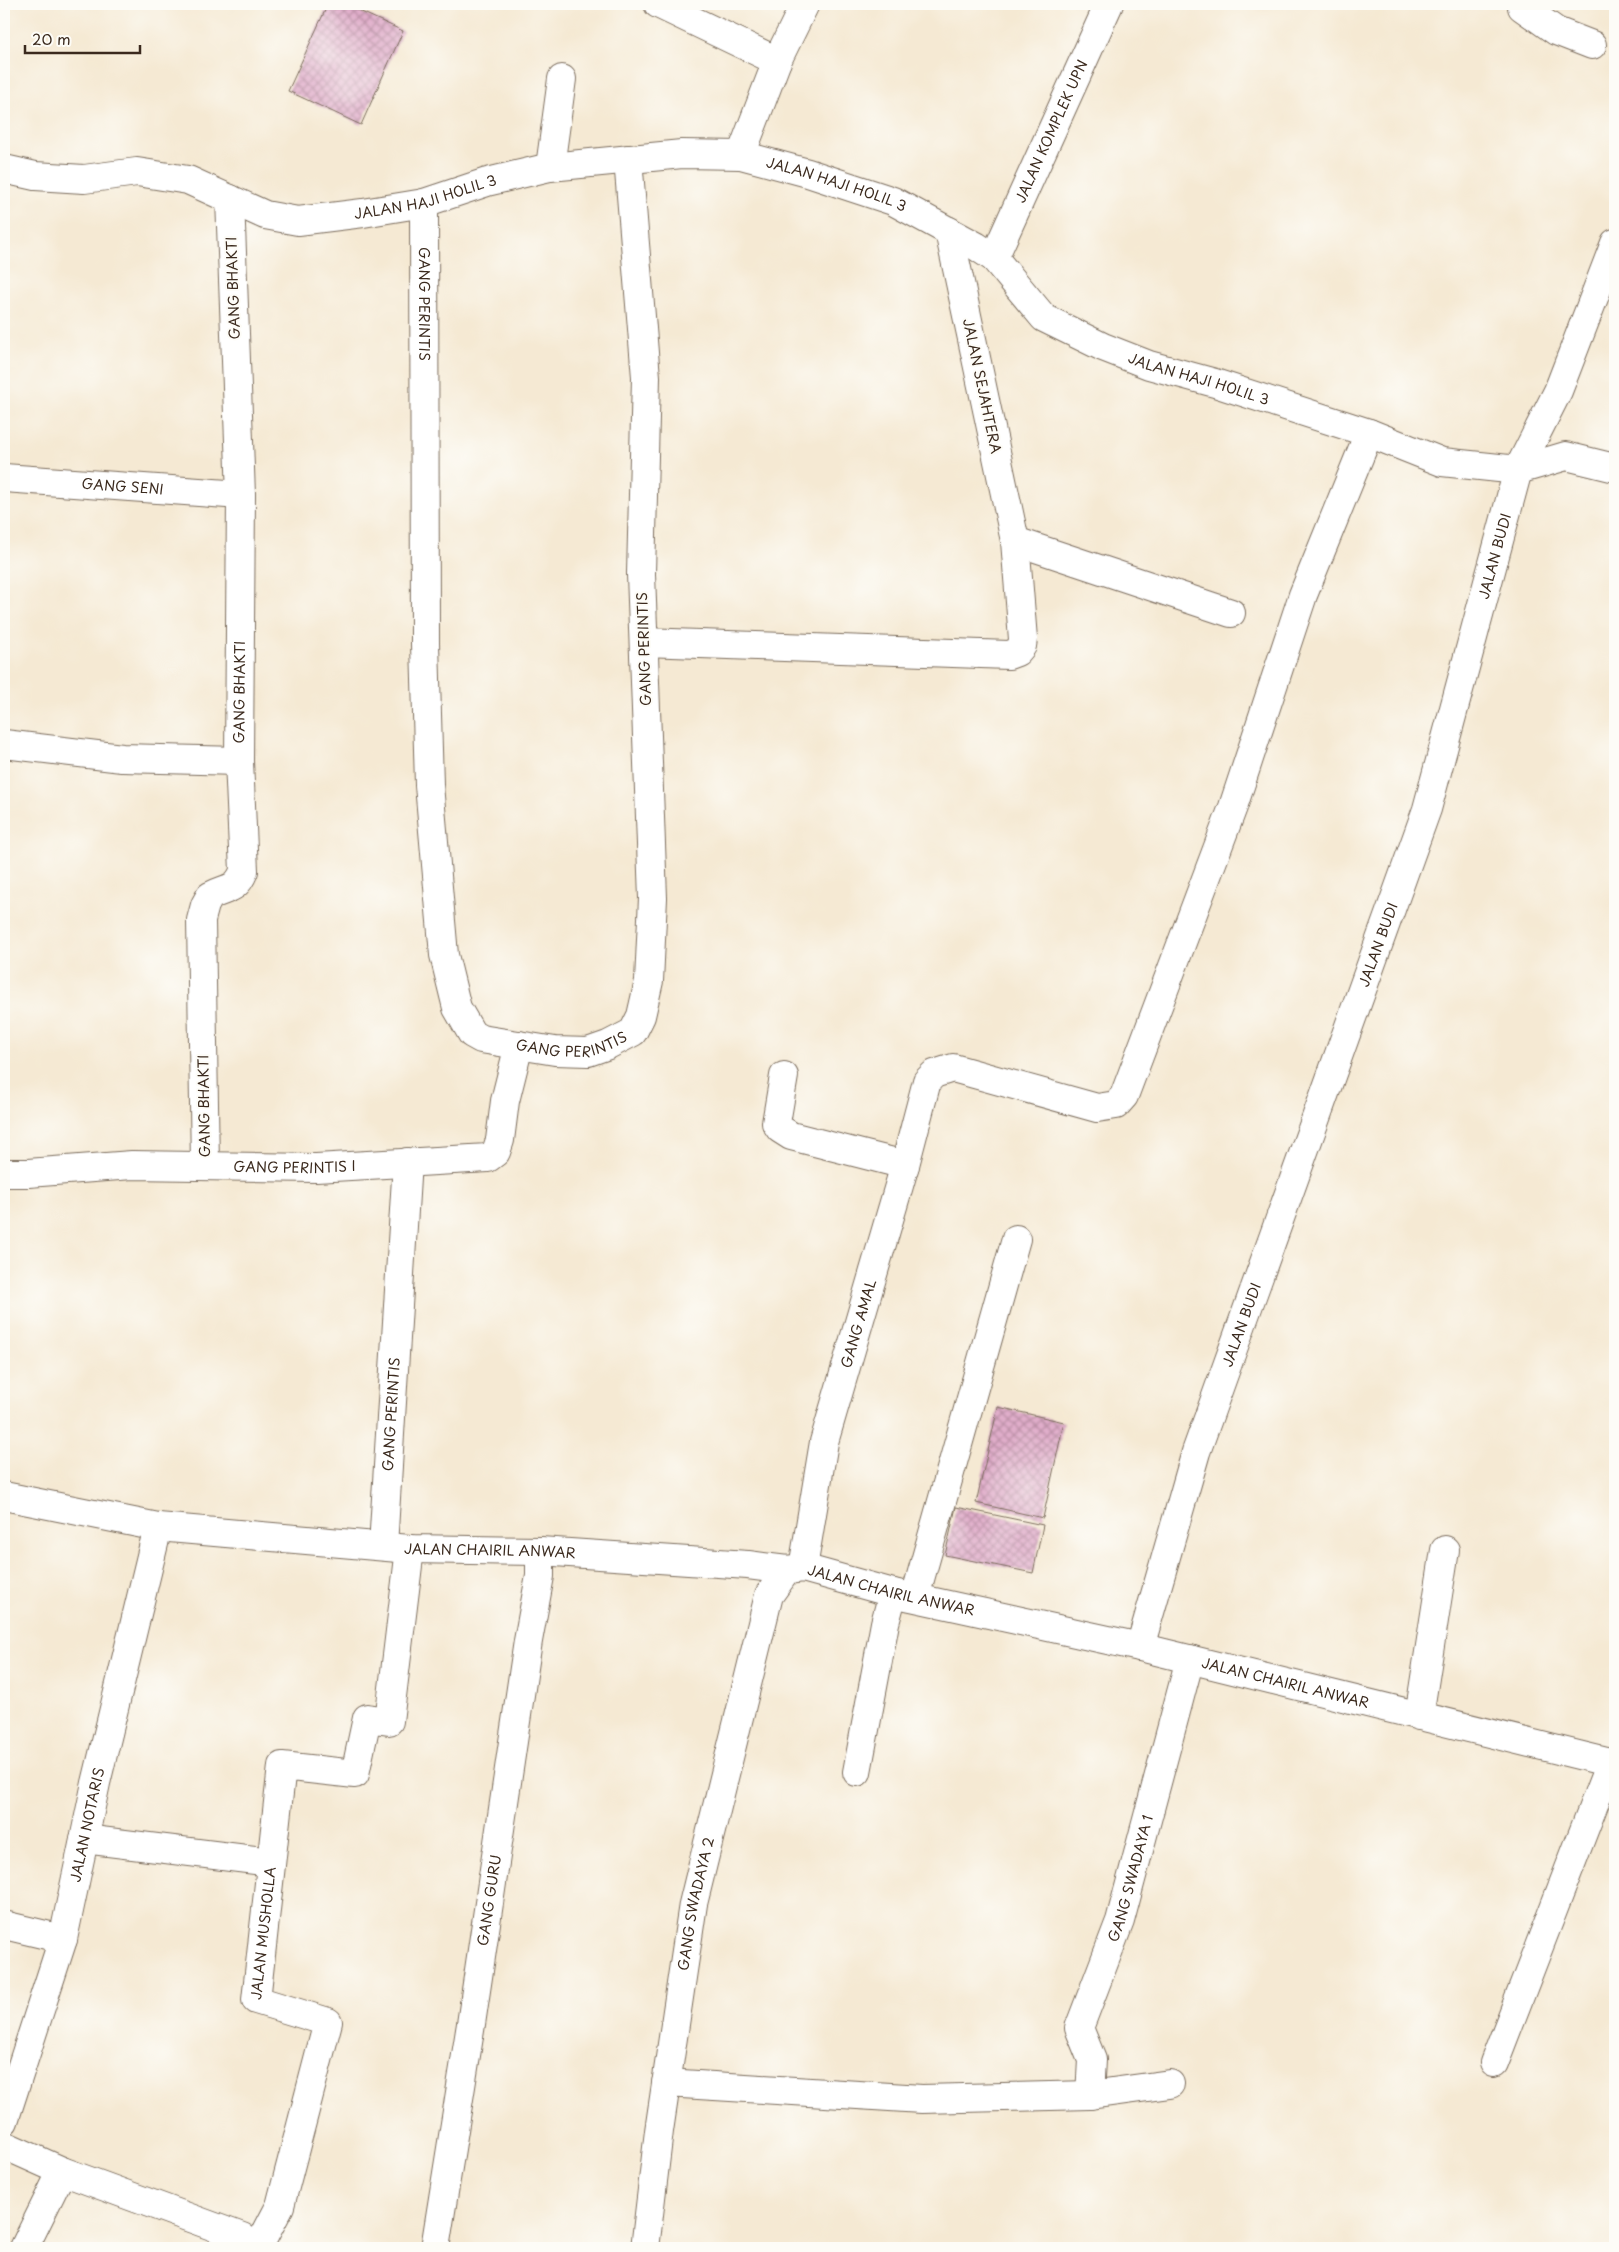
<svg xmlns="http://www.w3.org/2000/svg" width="1619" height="2252" viewBox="0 0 1619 2252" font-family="'Playpen Sans',sans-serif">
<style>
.building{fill:url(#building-cross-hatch)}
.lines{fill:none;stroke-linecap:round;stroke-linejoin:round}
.minor-casing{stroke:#7c6d5d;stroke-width:30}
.minor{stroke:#fff;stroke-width:28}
.labels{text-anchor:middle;stroke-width:4;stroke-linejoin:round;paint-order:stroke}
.street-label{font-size:14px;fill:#3b2a1e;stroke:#fdfcf7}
</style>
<defs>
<pattern id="building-cross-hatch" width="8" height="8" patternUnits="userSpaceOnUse" patternTransform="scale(1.25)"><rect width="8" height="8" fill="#e0adca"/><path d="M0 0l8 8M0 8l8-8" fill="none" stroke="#b78da3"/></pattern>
</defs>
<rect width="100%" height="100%" fill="#fdfcf7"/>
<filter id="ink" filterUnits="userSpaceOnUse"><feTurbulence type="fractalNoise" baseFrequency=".02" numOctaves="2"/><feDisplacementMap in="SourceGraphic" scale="10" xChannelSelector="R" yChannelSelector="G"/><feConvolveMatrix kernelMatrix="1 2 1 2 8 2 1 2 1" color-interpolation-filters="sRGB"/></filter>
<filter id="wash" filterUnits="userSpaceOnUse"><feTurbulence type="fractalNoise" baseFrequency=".0096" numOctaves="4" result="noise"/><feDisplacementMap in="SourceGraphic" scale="20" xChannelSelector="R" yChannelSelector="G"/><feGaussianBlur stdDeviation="1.12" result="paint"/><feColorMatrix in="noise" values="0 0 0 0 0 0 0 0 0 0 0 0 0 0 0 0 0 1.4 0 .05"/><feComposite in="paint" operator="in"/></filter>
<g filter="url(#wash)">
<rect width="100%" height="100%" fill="#f5e9d3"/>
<g id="blocks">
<!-- building -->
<path class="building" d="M 328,4 L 344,4 L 403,31 L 361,125 L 288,91 Z
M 998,1407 L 1064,1422 L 1043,1518 L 976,1503 Z
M 956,1507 L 1043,1525 L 1033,1573 L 945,1555 Z"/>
</g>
</g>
<g filter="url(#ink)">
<use href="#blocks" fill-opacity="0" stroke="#7c6d5d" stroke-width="1"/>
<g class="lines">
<defs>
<g id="minor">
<path d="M 658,4 L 777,61"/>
<path d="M 1522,7 L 1556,31 L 1592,45"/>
<path d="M 741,155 L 777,61 L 805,4"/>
<path d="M 550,167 L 562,79"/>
<path id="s1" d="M 4,169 L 35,176 L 84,179 L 137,172 L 188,180 L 265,215 L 298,221 L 363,213 L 424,203 L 487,182 L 550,167 L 682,154 L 741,155 L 808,173 L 893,201 L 976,246 L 994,258 L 1044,318 L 1103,347 L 1149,365 L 1215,383 L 1369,433 L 1442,462 L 1518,470 L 1566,456 L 1615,468"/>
<path id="s2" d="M 424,203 L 425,643 L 429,785 L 444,955 L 457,1008 L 472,1034 L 481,1039 L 555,1051 L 588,1052 L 608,1045 L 633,1032 L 641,1016 L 649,981 L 653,898 L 641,574 L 646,377 L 628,159"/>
<path id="s3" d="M 994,258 L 1109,4"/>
<path id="s4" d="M 4,478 L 241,495"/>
<path d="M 1015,541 L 1231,613"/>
<path d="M 644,642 L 1009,655 L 1017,652 L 1022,646 L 1023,639 L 1015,541 L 949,231"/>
<path d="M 4,744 L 122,758 L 239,761"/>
<path d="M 784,1076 L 776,1123 L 780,1129 L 791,1136 L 905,1165"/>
<path id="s5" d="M 205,1165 L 201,920 L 205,905 L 210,896 C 227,887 236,891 244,871 L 239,761 L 241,495 L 230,199"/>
<path id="s6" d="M 4,1173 L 28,1173 L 132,1165 L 316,1168 L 488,1158 L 496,1152 L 500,1140 L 505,1101 L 519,1045"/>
<path id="s7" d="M 4,1496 L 158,1527 L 410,1549 L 540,1551 L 748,1565 L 787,1570 L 803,1568 L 893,1593 L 1140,1647 L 1615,1764"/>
<path id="s8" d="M 383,1546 L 407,1162"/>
<path id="s9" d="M 803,1568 L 824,1442 L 905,1165 L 927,1081 L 934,1074 L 953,1068 L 1097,1108 L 1116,1105 L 1124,1096 L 1233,807 L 1303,595 L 1369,433"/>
<path d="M 915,1597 L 1016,1239"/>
<path id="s10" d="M 1140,1647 L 1196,1452 L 1427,809 L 1518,470 L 1558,391 L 1615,243"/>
<path d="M 1419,1716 L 1445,1550"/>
<path d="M 857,1772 L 885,1623 L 893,1593"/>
<path d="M 84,1839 L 271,1862"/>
<path d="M 4,1925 L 63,1939"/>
<path d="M 1494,2063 L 1610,1763"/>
<path d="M 666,2083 L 922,2099 L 1090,2095 L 1170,2084"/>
<path id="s11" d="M 1090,2095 L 1092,2060 L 1079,2028 L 1120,1921 L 1190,1659"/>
<path id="s12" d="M 4,2121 L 63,1939 L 96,1783 L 158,1527"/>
<path d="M 4,2145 L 62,2171 L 242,2237 L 255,2248"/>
<path d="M 24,2248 L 62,2171"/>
<path id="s13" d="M 258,2248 L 280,2206 L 328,2022 L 256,2000 L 282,1766 L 355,1774 L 367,1718 L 389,1721 L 410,1549"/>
<path id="s14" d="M 435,2248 L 471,2024 L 528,1641 L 540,1576 L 540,1551"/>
<path id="s15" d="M 645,2248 L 659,2131 L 693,1904 L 769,1595 L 787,1570"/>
</g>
</defs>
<!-- minor casing -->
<use href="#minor" class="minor-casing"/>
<!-- minor -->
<use href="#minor" class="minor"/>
</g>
</g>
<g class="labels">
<!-- street labels -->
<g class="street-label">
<text dy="5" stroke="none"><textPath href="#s3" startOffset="139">JALAN KOMPLEK UPN</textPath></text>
<text dy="5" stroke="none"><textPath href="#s1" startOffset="854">JALAN HAJI HOLIL 3</textPath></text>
<text dy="5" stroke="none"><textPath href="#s1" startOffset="434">JALAN HAJI HOLIL 3</textPath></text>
<text transform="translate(233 288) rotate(-92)" y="5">GANG BHAKTI</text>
<text dy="5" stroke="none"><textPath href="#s2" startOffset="101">GANG PERINTIS</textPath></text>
<text dy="5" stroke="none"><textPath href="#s1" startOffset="1274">JALAN HAJI HOLIL 3</textPath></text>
<text transform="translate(982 386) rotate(78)" y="5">JALAN SEJAHTERA</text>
<text dy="5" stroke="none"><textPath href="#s4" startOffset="119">GANG SENI</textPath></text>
<text dy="5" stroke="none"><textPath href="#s10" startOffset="1148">JALAN BUDI</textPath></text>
<text transform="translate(644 649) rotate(-92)" y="5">GANG PERINTIS</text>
<text dy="5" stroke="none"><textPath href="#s5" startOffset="494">GANG BHAKTI</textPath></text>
<text dy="5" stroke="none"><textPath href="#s10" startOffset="742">JALAN BUDI</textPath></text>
<text dy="5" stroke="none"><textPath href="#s2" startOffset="940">GANG PERINTIS</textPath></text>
<text transform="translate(204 1106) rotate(-91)" y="5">GANG BHAKTI</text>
<text dy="5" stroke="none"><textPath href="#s6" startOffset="291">GANG PERINTIS I</textPath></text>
<text dy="5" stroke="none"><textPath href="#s9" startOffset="251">GANG AMAL</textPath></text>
<text dy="5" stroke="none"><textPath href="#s10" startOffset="338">JALAN BUDI</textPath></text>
<text dy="5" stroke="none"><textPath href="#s8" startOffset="132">GANG PERINTIS</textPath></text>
<text dy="5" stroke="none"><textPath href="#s7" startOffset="490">JALAN CHAIRIL ANWAR</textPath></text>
<text dy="5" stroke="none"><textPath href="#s7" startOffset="895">JALAN CHAIRIL ANWAR</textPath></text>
<text dy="5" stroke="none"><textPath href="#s7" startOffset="1300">JALAN CHAIRIL ANWAR</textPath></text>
<text dy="5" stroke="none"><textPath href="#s12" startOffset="308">JALAN NOTARIS</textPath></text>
<text dy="5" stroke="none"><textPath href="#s11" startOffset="228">GANG SWADAYA 1</textPath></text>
<text dy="5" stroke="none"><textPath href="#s14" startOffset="352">GANG GURU</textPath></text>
<text dy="5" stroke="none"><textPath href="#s15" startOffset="348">GANG SWADAYA 2</textPath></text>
<text dy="5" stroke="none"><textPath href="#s13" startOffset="380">JALAN MUSHOLLA</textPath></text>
</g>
</g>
<!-- margin -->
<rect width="1619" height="2252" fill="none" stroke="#fdfcf7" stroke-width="20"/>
<!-- scale -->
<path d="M25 45v8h115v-8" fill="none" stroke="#3b2a1e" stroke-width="2.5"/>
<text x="32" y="45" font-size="15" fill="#3b2a1e" stroke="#fdfcf7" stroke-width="4" paint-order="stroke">20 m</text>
</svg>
